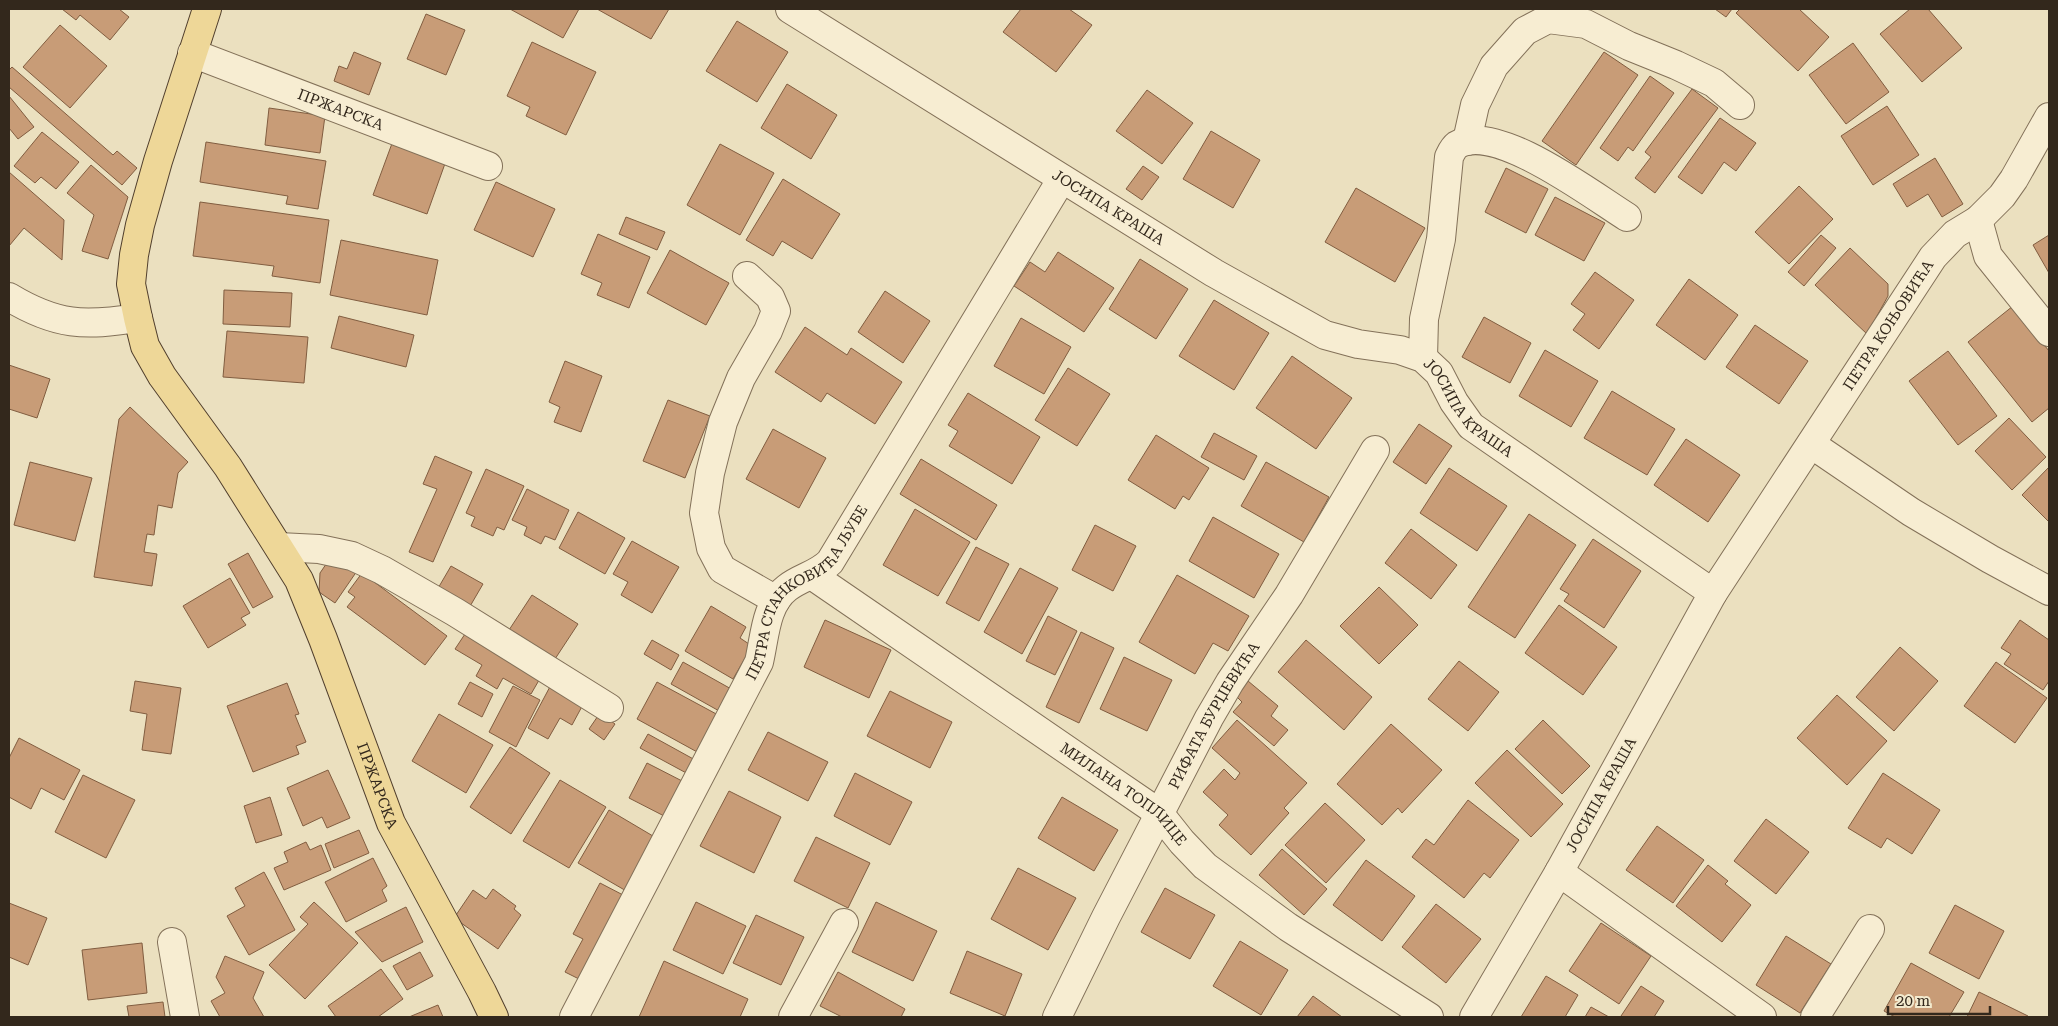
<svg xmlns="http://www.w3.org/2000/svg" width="2058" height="1026" viewBox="0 0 2058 1026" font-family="'Roboto Serif',serif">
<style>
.building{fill:#c89c77;stroke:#815d40}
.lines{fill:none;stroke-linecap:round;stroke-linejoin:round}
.minor-casing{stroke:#837159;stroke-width:30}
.major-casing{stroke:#513f2d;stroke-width:30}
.minor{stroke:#f7edd2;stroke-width:28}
.major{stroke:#eed798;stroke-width:28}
.labels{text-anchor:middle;stroke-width:4;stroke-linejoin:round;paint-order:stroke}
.street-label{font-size:15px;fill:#33281c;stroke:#f3eace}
</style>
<rect width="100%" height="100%" fill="#ebe0bf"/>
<!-- building -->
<path class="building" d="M 62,9 L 119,9 L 129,17 L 110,40 L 80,15 L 76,20 Z
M 510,9 L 579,9 L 563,38 Z
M 597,9 L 669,9 L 651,39 Z
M 1021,9 L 1069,9 L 1092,25 L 1056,72 L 1003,32 Z
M 1715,9 L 1732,9 L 1726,17 Z
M 1740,9 L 1799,9 L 1829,37 L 1798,71 L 1736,13 Z
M 1910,9 L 1928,9 L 1962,48 L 1922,82 L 1880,34 Z
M 426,14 L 465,30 L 446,75 L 407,59 Z
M 737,21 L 788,52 L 757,102 L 706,71 Z
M 60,25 L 107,66 L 70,108 L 23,67 Z
M 532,42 L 596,72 L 566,135 L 526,116 L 530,107 L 507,96 Z
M 1853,43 L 1889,92 L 1846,124 L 1809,75 Z
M 354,52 L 381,63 L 369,95 L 334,81 L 339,66 L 347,69 Z
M 1604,52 L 1638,75 L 1576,165 L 1542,141 Z
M 12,67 L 113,155 L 117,151 L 137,168 L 122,185 L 9,87 L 9,70 Z
M 1650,76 L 1674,93 L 1633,151 L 1628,147 L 1618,161 L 1600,148 Z
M 787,84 L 837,115 L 811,159 L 761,128 Z
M 1692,89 L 1718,108 L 1655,193 L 1635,178 L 1651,157 L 1645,152 Z
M 1147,90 L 1193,123 L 1162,164 L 1116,131 Z
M 9,96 L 34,127 L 18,139 L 9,128 Z
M 1887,106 L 1919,155 L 1873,185 L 1841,136 Z
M 269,108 L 325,116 L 320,153 L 265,145 Z
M 1720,118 L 1756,143 L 1736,171 L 1724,162 L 1702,194 L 1678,177 Z
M 1211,131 L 1260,160 L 1233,208 L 1183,179 Z
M 42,132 L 79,162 L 56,189 L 41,177 L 35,183 L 14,166 Z
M 394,138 L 447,158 L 427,214 L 373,195 Z
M 206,142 L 326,161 L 318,209 L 286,204 L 288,196 L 200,182 Z
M 720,144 L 774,173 L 740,235 L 687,205 Z
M 1935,158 L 1963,204 L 1942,217 L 1928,194 L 1907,207 L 1893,184 Z
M 91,165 L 128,197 L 108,259 L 82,251 L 94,215 L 67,193 Z
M 1143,166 L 1159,177 L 1142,200 L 1126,189 Z
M 1506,168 L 1548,189 L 1526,233 L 1485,212 Z
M 9,172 L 64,220 L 62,260 L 24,228 L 9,246 Z
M 783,179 L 840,214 L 812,259 L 782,241 L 773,256 L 746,240 Z
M 496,182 L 555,209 L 533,257 L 474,230 Z
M 1799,186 L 1833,219 L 1789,264 L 1755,232 Z
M 1356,188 L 1425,228 L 1395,282 L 1325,242 Z
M 1555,197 L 1605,223 L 1584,261 L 1535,235 Z
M 200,202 L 329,220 L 320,283 L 272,276 L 274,266 L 193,256 Z
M 626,217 L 665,232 L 657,250 L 619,234 Z
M 598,234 L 650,257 L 629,308 L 597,295 L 602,283 L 581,274 Z
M 1821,235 L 1836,248 L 1804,286 L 1788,272 Z
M 2049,235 L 2049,273 L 2033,245 Z
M 341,240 L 438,260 L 427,315 L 330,295 Z
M 1850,248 L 1888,284 L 1888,296 L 1867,334 L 1815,285 Z
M 670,250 L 729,283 L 706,325 L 647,293 Z
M 1058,252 L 1114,288 L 1084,332 L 1014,286 L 1030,262 L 1045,272 Z
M 1140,259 L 1188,289 L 1156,339 L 1109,309 Z
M 1595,272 L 1634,300 L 1599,349 L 1573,330 L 1585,314 L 1571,304 Z
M 1689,279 L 1738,315 L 1705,360 L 1656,325 Z
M 224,290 L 292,293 L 290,327 L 223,324 Z
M 885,291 L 930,321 L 903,363 L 858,332 Z
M 1214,300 L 1269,333 L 1234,390 L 1179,356 Z
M 2013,306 L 2049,351 L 2049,408 L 2032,422 L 1968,342 Z
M 339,316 L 414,335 L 406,367 L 331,348 Z
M 1484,317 L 1531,343 L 1510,383 L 1462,357 Z
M 1021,318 L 1071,347 L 1044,394 L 994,366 Z
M 1755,325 L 1808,361 L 1779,404 L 1726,367 Z
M 805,327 L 847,355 L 851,348 L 902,382 L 875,424 L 827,393 L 821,402 L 775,372 Z
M 227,331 L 308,337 L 304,383 L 223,377 Z
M 1545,350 L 1598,381 L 1571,427 L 1519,396 Z
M 1948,351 L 1997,416 L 1958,445 L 1909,381 Z
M 1292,356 L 1352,398 L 1316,449 L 1256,408 Z
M 565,361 L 602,376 L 581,432 L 554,422 L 560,407 L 549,402 Z
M 9,365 L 50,379 L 37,418 L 9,409 Z
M 1068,368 L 1110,394 L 1077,446 L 1035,420 Z
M 1612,391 L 1675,429 L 1647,475 L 1584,438 Z
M 968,393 L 1040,437 L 1012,484 L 949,446 L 958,431 L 948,425 Z
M 668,400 L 710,416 L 685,478 L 643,461 Z
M 130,407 L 188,462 L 178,473 L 172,508 L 158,505 L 154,535 L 147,534 L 144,552 L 157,554 L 152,586 L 94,577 L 119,419 Z
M 2009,418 L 2046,457 L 2012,490 L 1975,451 Z
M 1419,424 L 1452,446 L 1426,484 L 1393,462 Z
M 773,429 L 826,458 L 799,508 L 746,479 Z
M 1214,433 L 1257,456 L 1244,480 L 1201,457 Z
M 1156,435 L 1209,468 L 1189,500 L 1183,496 L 1175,509 L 1128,480 Z
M 1686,439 L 1740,475 L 1708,522 L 1654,485 Z
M 435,456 L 472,472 L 433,562 L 409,552 L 437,489 L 423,484 Z
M 921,459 L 997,505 L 976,540 L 900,494 Z
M 30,462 L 92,478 L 75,541 L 14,525 Z
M 1266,462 L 1329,497 L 1304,542 L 1241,506 Z
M 2049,467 L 2049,522 L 2022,495 Z
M 1449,468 L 1507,506 L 1477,551 L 1420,513 Z
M 486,469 L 524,486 L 504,530 L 497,527 L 493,536 L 471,526 L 475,517 L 466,513 Z
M 527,489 L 569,510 L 555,540 L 545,536 L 541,544 L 524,535 L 527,527 L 512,520 Z
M 915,509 L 970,542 L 938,596 L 883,565 Z
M 578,512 L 625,538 L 605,574 L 559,548 Z
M 1529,514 L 1576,545 L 1515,638 L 1468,607 Z
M 1213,517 L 1279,554 L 1254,598 L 1189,561 Z
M 1095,525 L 1136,546 L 1113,591 L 1072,570 Z
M 1411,529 L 1457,565 L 1431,599 L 1385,563 Z
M 1593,539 L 1641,571 L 1604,628 L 1564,601 L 1569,594 L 1560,589 Z
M 632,541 L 679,567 L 652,613 L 621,595 L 628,582 L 613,574 Z
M 976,547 L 1009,564 L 979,621 L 946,603 Z
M 248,553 L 273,597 L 253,608 L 228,564 Z
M 333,554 L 357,571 L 335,603 L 319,592 L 320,573 Z
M 451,566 L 483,584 L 469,608 L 437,590 Z
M 1020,568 L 1058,588 L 1022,654 L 984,632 Z
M 362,573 L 447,636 L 425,665 L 347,607 L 355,597 L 348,592 Z
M 1177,575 L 1249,616 L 1228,651 L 1213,643 L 1195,674 L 1139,642 Z
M 230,578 L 250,613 L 241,618 L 246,625 L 208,648 L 183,606 Z
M 1379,587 L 1418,625 L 1379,664 L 1340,626 Z
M 532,595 L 578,624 L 555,659 L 509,630 Z
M 1559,605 L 1617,647 L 1583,695 L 1525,653 Z
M 711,606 L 746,627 L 740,638 L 752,646 L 733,679 L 685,651 Z
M 1048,616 L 1077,631 L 1055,675 L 1026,661 Z
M 825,620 L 891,650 L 869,698 L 804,667 Z
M 2020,620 L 2049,640 L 2049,681 L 2043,690 L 2004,664 L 2011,654 L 2001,648 Z
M 467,631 L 542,675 L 531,694 L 503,678 L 497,689 L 476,676 L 482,665 L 455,649 Z
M 1081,632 L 1114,648 L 1079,723 L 1046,707 Z
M 652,640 L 679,655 L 671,670 L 644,654 Z
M 1306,640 L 1372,697 L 1344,730 L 1278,672 Z
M 1900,647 L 1938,681 L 1894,731 L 1856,697 Z
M 1124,657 L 1172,680 L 1147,731 L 1100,709 Z
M 1459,661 L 1499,692 L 1468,731 L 1428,699 Z
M 683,662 L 733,690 L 721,712 L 671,684 Z
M 1996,662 L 2047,698 L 2015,743 L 1964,706 Z
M 135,681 L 181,688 L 171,754 L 142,750 L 147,714 L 130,711 Z
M 553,681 L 586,699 L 572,725 L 560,718 L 548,739 L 528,728 Z
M 1248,681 L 1278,706 L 1271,716 L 1288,730 L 1274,746 L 1233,712 L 1242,702 L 1236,696 Z
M 470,682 L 493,694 L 482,717 L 458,704 Z
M 657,682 L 720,716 L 699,753 L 637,719 Z
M 287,683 L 299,714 L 295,715 L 306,742 L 296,746 L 299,754 L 253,772 L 227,706 Z
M 513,686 L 540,700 L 516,747 L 489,732 Z
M 890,691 L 952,722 L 930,768 L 867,736 Z
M 1837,695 L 1887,741 L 1847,785 L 1797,738 Z
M 600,713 L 615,724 L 604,740 L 589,729 Z
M 439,714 L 493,745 L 466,793 L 412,761 Z
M 1237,720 L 1307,783 L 1284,808 L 1289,813 L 1251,855 L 1219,825 L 1228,815 L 1203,792 L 1224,769 L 1235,780 L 1240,773 L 1212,748 Z
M 1543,720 L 1590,766 L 1562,794 L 1515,749 Z
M 1391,724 L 1442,770 L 1402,813 L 1398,808 L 1382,825 L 1337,784 Z
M 768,732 L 828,762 L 808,801 L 748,770 Z
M 648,734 L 697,761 L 690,775 L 640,748 Z
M 19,738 L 80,770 L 64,800 L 41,788 L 31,809 L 9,797 L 9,758 Z
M 510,747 L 550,773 L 511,834 L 470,807 Z
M 1507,750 L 1563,804 L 1531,837 L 1475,783 Z
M 647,763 L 686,783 L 668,818 L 629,798 Z
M 328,770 L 350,818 L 327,828 L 322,817 L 303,826 L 287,788 Z
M 855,773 L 912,802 L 890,845 L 834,816 Z
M 1883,773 L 1940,810 L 1912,854 L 1887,838 L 1881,848 L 1848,828 Z
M 83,775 L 135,800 L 106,858 L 55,832 Z
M 560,780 L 606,807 L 569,868 L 523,841 Z
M 729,791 L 781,817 L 754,873 L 700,846 Z
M 270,797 L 282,835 L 256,843 L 244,806 Z
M 1062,797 L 1118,830 L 1094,871 L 1038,838 Z
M 1468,800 L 1519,840 L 1490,878 L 1484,873 L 1464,898 L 1412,857 L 1426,839 L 1434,845 Z
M 1325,803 L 1365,840 L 1326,883 L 1285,845 Z
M 609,810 L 658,839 L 628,892 L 578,863 Z
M 1766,819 L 1809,852 L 1776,894 L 1734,861 Z
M 1657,826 L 1704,860 L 1673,903 L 1626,870 Z
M 359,830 L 369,853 L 334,868 L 325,844 Z
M 816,837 L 870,863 L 848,908 L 794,881 Z
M 306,842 L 310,850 L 321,845 L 331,870 L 284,890 L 274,868 L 288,862 L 284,852 Z
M 1282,849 L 1327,889 L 1304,915 L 1259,875 Z
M 373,858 L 387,886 L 382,890 L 387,901 L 346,922 L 325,882 Z
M 1366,860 L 1415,896 L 1382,941 L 1333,905 Z
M 1708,865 L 1728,881 L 1725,884 L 1751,905 L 1722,942 L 1676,906 Z
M 1018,868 L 1076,898 L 1048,950 L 991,919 Z
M 264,872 L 295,930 L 249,955 L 227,916 L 245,906 L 235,888 Z
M 600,883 L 625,896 L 581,980 L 565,972 L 583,939 L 573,934 Z
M 1165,888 L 1215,915 L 1190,959 L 1141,932 Z
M 493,889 L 516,906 L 514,909 L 521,915 L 498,949 L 454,918 L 473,890 L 486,899 Z
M 314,902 L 358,943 L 305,999 L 269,965 L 308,924 L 300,917 Z
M 696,902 L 746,926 L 723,974 L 673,950 Z
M 876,902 L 937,931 L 913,981 L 852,952 Z
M 9,903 L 47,918 L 28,965 L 9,957 Z
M 1436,904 L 1481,939 L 1446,983 L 1402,947 Z
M 1955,905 L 2004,931 L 1979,979 L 1929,953 Z
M 406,907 L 423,942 L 382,962 L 355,932 Z
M 756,915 L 804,937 L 781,985 L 733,963 Z
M 1601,923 L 1651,956 L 1619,1004 L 1569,971 Z
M 1786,936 L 1831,964 L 1800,1013 L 1756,985 Z
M 1240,941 L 1288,970 L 1261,1015 L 1213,986 Z
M 142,943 L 147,993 L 88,1000 L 82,950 Z
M 967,951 L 1022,974 L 1005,1016 L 950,993 Z
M 420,952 L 433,976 L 407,990 L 393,966 Z
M 225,956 L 264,972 L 253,998 L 264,1017 L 220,1017 L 211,1001 L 225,993 L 216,977 Z
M 664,961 L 748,999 L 740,1017 L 639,1017 Z
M 1911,963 L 1964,992 L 1949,1017 L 1895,1017 L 1884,1011 Z
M 381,969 L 403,999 L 378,1017 L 336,1017 L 328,1006 Z
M 838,972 L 905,1009 L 901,1017 L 842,1017 L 820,1006 Z
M 1546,976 L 1578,995 L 1565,1017 L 1521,1017 Z
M 1641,986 L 1664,1001 L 1654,1017 L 1623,1017 L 1621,1016 Z
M 1979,992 L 2028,1016 L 2027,1017 L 1967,1017 Z
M 1313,996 L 1342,1017 L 1297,1017 Z
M 163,1002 L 165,1017 L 129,1017 L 127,1006 Z
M 438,1005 L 443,1017 L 409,1017 Z
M 1591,1007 L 1609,1017 L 1585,1017 Z"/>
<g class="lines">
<defs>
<g id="minor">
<path id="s1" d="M 790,9 L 1214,273 L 1325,335 L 1358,344 L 1400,350 L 1423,358 L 1439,373 L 1454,402 L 1471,426 L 1713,593 L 1559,872 L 1474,1017"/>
<path id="s2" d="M 192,53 L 488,166"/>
<path d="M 1467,141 L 1475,105 L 1494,66 L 1525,31 L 1548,19 L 1586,24 L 1629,46 L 1676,65 L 1714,83 L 1740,105"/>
<path d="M 1978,220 L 1988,256 L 2049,332"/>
<path d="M 747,276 L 770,297 L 776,311 L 768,331 L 741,378 L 723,422 L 710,473 L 704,513 L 711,548 L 722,569 L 776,600"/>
<path d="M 9,297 C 57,326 84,326 138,318"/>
<path d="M 1423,358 L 1424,319 L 1441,239 L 1449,157 C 1451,153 1453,148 1457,145 C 1495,121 1593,196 1627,217"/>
<path d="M 1811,444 L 1911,512 L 1990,559 L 2049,591"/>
<path d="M 279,547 L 319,549 L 352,556 L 382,570 L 455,612 L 609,708"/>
<path id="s3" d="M 813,576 L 1159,813 L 1182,842 L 1205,866 L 1288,927 L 1429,1017"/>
<path id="s4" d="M 1713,593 L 1933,257 L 1955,234 L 1978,220 L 2002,196 L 2014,179 L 2049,117"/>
<path d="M 1559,872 L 1762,1017"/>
<path d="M 172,942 L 185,1017"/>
<path id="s5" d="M 574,1017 L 759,662 C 765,637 765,605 787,588 C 801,577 817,575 830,562 L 1061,180"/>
<path d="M 793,1017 L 844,923"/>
<path id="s6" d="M 1057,1017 L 1106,917 L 1209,718 L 1230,682 L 1289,595 L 1375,450"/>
<path d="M 1815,1017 L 1870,929"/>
</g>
<g id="major">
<path id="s7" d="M 207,9 L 158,161 L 140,225 L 134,255 L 131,284 L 138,318 L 145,346 L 162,376 L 228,467 L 299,580 L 323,639 L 391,823 L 482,992 L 494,1017"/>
</g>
</defs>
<!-- minor casing -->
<use href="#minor" class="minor-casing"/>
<!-- major casing -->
<use href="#major" class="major-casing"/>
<!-- minor -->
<use href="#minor" class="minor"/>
<!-- major -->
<use href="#major" class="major"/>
</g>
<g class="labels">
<!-- street labels -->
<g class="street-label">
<text dy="5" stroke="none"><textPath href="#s2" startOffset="159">ПРЖАРСКА</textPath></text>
<text dy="5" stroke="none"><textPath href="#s1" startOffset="375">ЈОСИПА КРАША</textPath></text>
<text dy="5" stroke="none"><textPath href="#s4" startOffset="320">ПЕТРА КОЊОВИЋА</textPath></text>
<text dy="5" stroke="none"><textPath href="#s1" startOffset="796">ЈОСИПА КРАША</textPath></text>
<text dy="5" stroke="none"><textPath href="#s5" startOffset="489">ПЕТРА СТАНКОВИЋА ЉУБЕ</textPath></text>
<text dy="5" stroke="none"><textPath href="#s6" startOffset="340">РИФАТА БУРЏЕВИЋА</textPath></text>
<text dy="5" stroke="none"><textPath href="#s7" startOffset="850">ПРЖАРСКА</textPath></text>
<text transform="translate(1601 795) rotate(-61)" y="5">ЈОСИПА КРАША</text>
<text dy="5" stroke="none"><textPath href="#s3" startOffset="380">МИЛАНА ТОПЛИЦЕ</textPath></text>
</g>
</g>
<!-- border -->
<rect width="2058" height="1026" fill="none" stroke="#33281c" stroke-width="20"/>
<!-- scale -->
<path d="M1888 1006v8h102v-8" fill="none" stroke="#33281c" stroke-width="2.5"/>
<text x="1896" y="1006" font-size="15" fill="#33281c" stroke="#f3eace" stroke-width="4" paint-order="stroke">20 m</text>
</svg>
